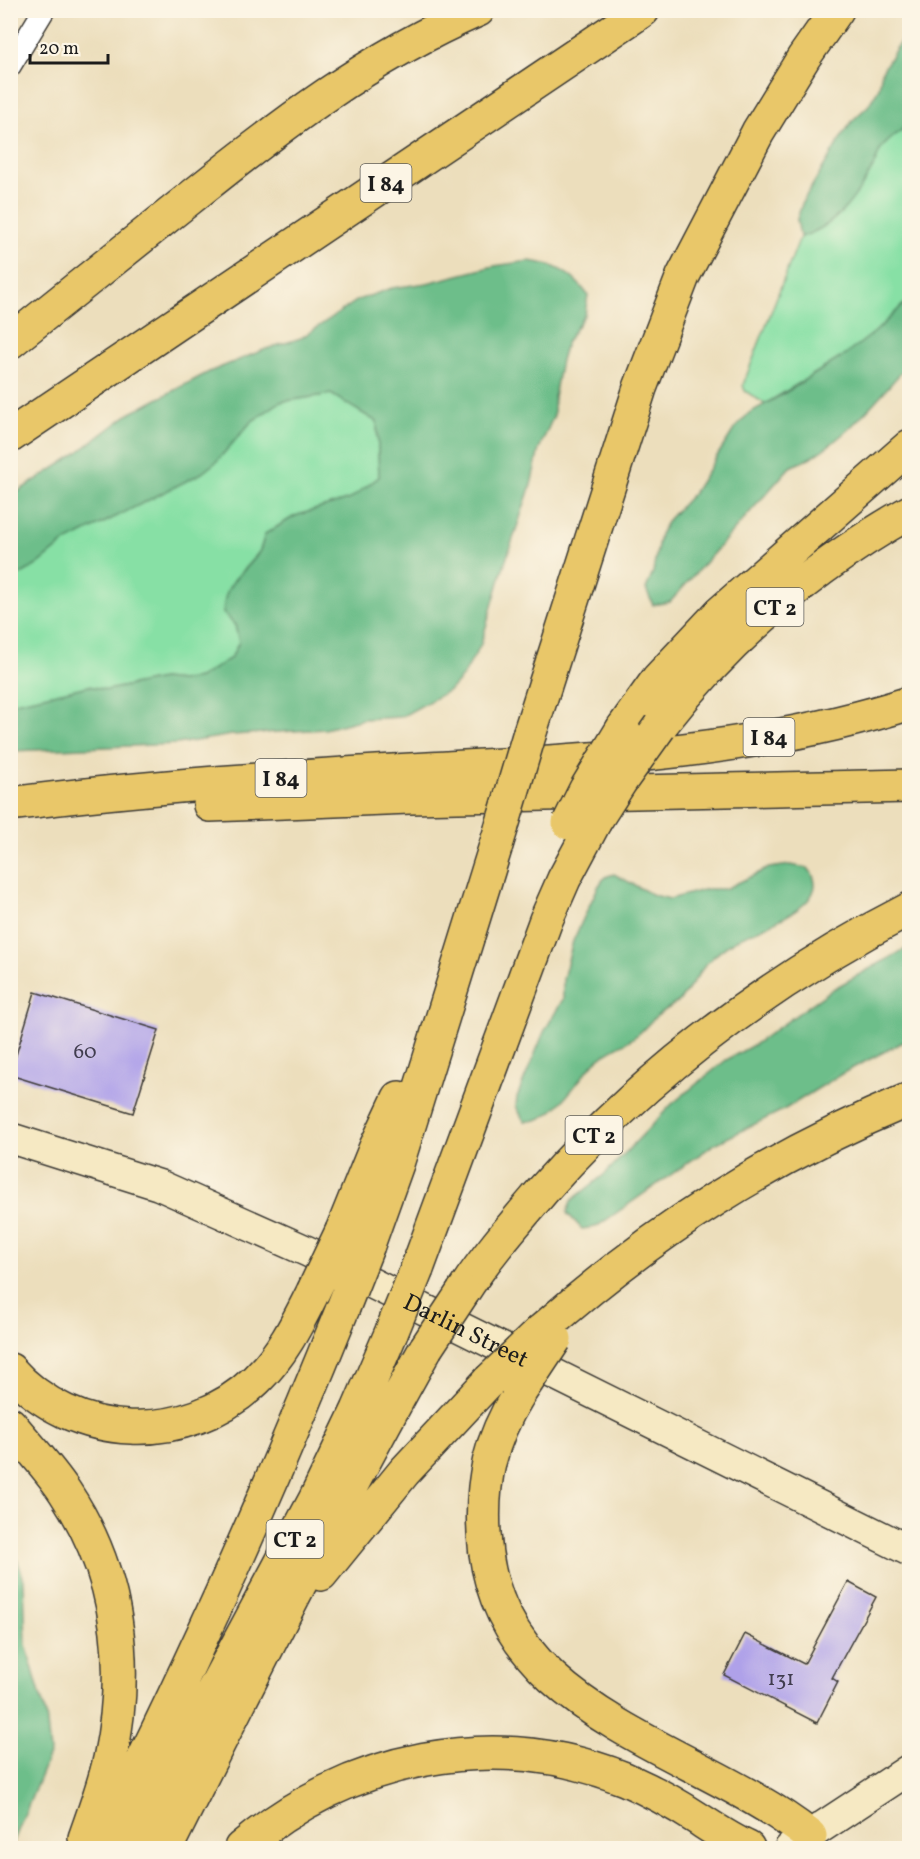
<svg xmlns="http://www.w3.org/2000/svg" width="920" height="1859" viewBox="0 0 920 1859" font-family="Vollkorn,serif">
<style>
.green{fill:#87e0a5;stroke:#527e60;stroke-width:1.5}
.forest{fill:#6dbe8a;stroke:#446d53;stroke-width:1.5}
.building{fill:#afa1e9}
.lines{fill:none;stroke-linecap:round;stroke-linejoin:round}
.street-casing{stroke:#3b3934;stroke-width:24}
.secondary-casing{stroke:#3b3934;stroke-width:33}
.highway-casing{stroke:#3b3934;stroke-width:36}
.street{stroke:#fff;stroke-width:21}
.secondary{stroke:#f6e9c3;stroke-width:30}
.highway{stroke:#e9c769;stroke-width:33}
.highway-bridge-casing{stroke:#3b3934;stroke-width:36;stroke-linecap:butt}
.highway-bridge{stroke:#e9c769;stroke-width:33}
.labels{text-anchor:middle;stroke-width:6;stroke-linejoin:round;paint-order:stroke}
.number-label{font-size:21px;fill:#413d4f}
.shield{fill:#fcf5e5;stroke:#5f5d58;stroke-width:1.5}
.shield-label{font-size:22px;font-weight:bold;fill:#1c1c1c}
.street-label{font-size:24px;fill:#1c1c1c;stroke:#fcf5e5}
</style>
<rect width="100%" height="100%" fill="#fcf5e5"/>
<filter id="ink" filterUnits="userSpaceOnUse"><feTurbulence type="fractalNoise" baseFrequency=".0167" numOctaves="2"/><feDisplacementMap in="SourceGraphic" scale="12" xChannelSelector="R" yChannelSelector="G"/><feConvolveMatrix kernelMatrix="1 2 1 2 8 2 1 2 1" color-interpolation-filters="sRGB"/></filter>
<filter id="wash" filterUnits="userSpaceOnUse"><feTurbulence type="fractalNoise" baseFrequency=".008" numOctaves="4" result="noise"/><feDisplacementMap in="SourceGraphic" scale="24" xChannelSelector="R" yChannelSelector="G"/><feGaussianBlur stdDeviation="1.35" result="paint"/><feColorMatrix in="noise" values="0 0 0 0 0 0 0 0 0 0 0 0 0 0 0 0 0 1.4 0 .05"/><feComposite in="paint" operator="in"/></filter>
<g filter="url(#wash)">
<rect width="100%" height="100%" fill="#ecdebc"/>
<!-- green -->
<path class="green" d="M 909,124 L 909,299 L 875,332 L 845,355 L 765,404 L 745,391 L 743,385 L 800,237 C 835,227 856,197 873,167 C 876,161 878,154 881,149 C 888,139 900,132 909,124 Z
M 331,394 L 377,421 L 379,477 L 350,499 L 295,516 L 265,534 L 260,551 L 234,580 L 223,613 L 235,625 L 239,642 L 231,658 L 199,678 L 181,681 L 162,679 L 107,690 L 89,686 L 11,703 L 10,580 L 37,565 L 64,543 L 216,462 L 251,422 L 280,402 Z"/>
<!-- forest -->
<path class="forest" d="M 909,28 L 909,124 C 900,132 888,139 881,149 C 878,154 876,161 873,167 C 856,198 836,227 800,237 L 797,219 L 803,201 L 842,136 L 853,120 L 868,106 L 879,88 L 882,71 Z
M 529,261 C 555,264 572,273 588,295 L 585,314 L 566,343 L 561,360 L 554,397 L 554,415 L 539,449 L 531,485 L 501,575 L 481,644 L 463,676 L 450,690 L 401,717 L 363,719 L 325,729 L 232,735 L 177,744 L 11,751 L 11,703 L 89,686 L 107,690 L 162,679 L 181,681 L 199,678 L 231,658 L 239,642 L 235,625 L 223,613 C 225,576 242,579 259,552 C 262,547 263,540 265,534 L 295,516 L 350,499 L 379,477 L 377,422 L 331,394 L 280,402 L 251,422 L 216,462 L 202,473 L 64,543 L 37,565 L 11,580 L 11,496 L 73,456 L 129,414 L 209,372 L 266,349 L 301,338 L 358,300 L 392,288 L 427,283 L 494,266 Z
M 909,299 L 909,364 C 874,401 840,449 790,467 L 670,602 L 653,605 L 646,589 L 653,572 L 660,534 L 669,519 L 694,492 L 735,428 L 749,413 L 783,394 L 845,355 L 875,332 Z
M 790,865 L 808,868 C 839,905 757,928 736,940 C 726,946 715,955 707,963 C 697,975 690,989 680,1000 C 673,1006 664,1010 657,1016 C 650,1021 645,1029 637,1035 C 625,1045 607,1050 595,1062 C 576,1080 554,1125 524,1121 L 516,1106 L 517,1097 L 544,1032 L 563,999 L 563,979 L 573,941 L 598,887 L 605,877 L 614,874 L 653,895 L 670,899 L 707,889 L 725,889 L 769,868 Z
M 909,947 L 909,1039 L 843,1073 L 785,1109 L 715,1144 L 596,1227 L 582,1229 L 567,1213 L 571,1201 L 606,1173 L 672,1104 L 726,1060 L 755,1044 L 833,989 Z
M 11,1542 L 24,1580 L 26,1645 L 46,1715 L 50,1752 L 11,1848 Z"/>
<g id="blocks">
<!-- building -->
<path class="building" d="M 35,992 L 159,1030 L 133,1113 L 10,1075 Z
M 848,1582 L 876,1597 L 832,1678 L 838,1682 L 817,1723 L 724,1675 L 745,1634 L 804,1664 Z"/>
</g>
</g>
<g filter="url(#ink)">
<use href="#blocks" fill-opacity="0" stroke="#3b3934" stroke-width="1.5"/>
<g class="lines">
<defs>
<path id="street" d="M 10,66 L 44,10"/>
<g id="secondary">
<path id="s1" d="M 10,1138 L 159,1185 L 309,1252 L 910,1551"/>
<path d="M 790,1848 L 910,1769"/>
</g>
<path id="highway" d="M 10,342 C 70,294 129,247 189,199 C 281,125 368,58 478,10
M 10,436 L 643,10
M 660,726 C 728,639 814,566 910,512
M 623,728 L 658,679 L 720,613 L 910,446
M 530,732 L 640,388 L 683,276 L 758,132 L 804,57 L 837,10
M 10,804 C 149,786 289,777 428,769 C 590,760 754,753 910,703
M 210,805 L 410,797 L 910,786
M 342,1231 L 376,1147 L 399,1098
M 368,1245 L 397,1164 L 502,826
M 417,1269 L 546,920 L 564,879 L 595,821
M 463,1292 C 486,1256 516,1222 544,1189 C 648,1072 771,980 910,909
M 541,1331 C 654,1231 770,1157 910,1099
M 10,1370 C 73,1442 187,1447 256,1380 C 282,1355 297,1324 313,1292
M 518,1395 C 490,1440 481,1481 484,1533 C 493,1715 692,1743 810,1836
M 10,1424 C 29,1447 49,1468 65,1492 C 119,1573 130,1665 110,1759 C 104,1786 94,1812 85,1838
M 321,1574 L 404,1472 L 489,1381
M 99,1848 C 189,1673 269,1492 343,1308
M 129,1848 L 315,1500 L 358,1410 L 392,1331
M 166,1848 C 250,1680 334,1513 426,1348
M 241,1848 C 347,1757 493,1726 625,1779 C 650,1790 674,1803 697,1818 C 714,1829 730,1840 748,1848"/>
</defs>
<!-- street casing -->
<use href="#street" class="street-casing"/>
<!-- secondary casing -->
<use href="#secondary" class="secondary-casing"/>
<!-- highway casing -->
<use href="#highway" class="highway-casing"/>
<!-- street -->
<use href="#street" class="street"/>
<!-- secondary -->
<use href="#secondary" class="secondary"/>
<!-- highway -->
<use href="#highway" class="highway"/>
<defs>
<path id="highway-bridge" d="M 595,821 L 620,782 L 660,726
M 569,823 L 586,789 L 623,728
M 502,826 L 530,732
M 313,1292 L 342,1231
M 343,1308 L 368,1245
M 392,1331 L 417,1269
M 426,1348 L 463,1292
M 489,1381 L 541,1331
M 518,1395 L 555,1339"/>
</defs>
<!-- highway-bridge casing -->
<use href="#highway-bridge" class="highway-bridge-casing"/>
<!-- highway-bridge -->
<use href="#highway-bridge" class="highway-bridge"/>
</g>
</g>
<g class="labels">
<!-- number labels -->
<g class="number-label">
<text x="85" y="1058">60</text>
<text x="781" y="1685">131</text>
</g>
<!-- shield labels -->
<g class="shield">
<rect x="360.5" y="164" width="51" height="38" rx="4.5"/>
<rect x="746.5" y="588" width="57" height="38" rx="4.5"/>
<rect x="743.5" y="718" width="51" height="38" rx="4.5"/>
<rect x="255.5" y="759" width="51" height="38" rx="4.5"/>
<rect x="565.5" y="1116" width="57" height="38" rx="4.5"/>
<rect x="266.5" y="1520" width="57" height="38" rx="4.5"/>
</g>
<g class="shield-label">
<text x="386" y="191">I 84</text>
<text x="775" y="615">CT 2</text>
<text x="769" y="745">I 84</text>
<text x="281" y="786">I 84</text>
<text x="594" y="1143">CT 2</text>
<text x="295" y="1547">CT 2</text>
</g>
<!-- street labels -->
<g class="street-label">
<text dy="8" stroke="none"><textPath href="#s1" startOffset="496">Darlin Street</textPath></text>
</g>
</g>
<!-- margin -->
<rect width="920" height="1859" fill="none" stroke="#fcf5e5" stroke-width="36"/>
<!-- scale -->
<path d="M30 54v9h78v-9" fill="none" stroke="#1c1c1c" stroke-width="3"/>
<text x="39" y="54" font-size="18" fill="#1c1c1c" stroke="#fcf5e5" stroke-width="4.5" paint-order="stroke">20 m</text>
</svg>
